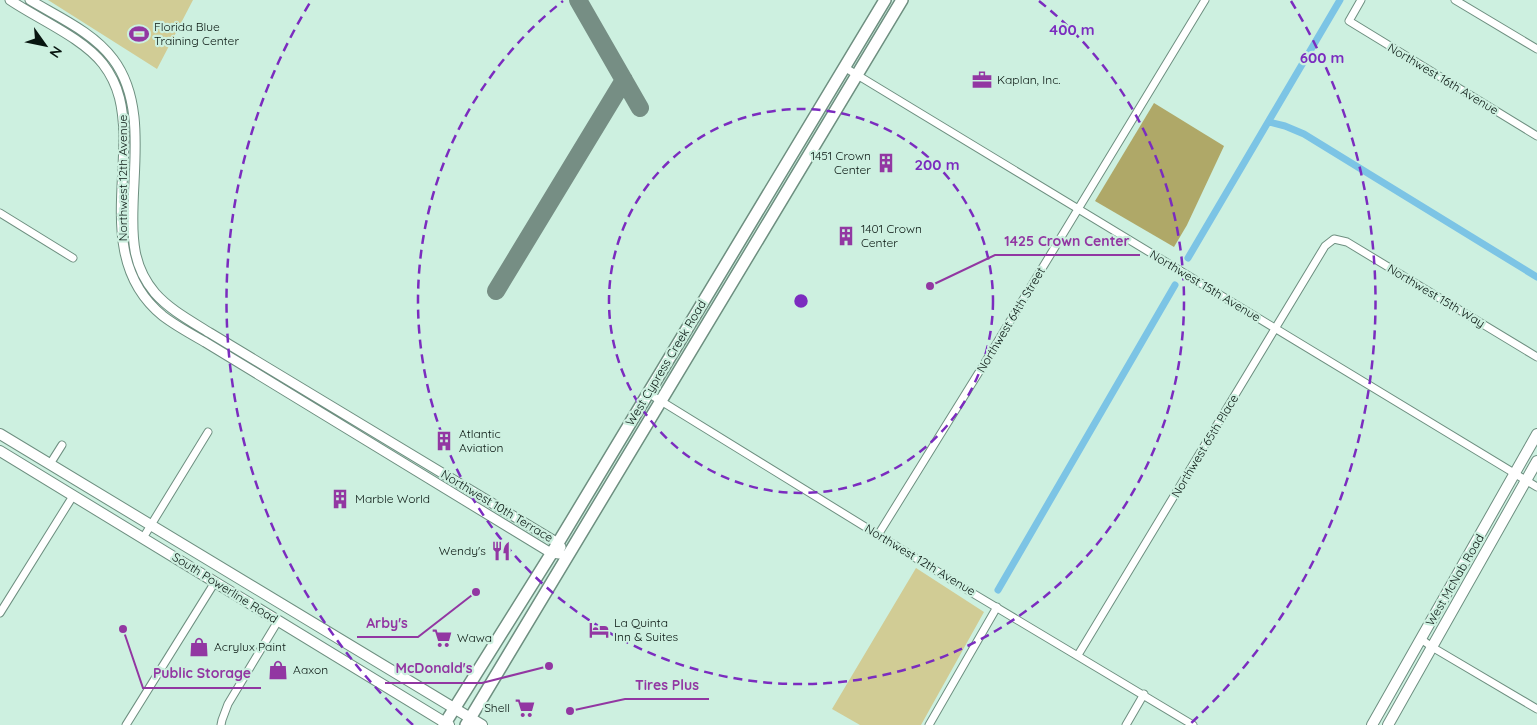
<svg xmlns="http://www.w3.org/2000/svg" width="1537" height="725" viewBox="0 0 1537 725" font-family="Quicksand,sans-serif">
<style>
.green{fill:#d1cc95}
.forest{fill:#afa868}
.lines{fill:none;stroke-linecap:round;stroke-linejoin:round}
.canal{stroke:#7cc4e5;stroke-width:7}
.taxiway{stroke:#768e84;stroke-width:18}
.minor-casing{stroke:#6e8f80;stroke-width:9}
.tertiary-casing{stroke:#6e8f80;stroke-width:11}
.secondary-casing{stroke:#6e8f80;stroke-width:12}
.primary-casing{stroke:#6e8f80;stroke-width:14}
.minor{stroke:#fff;stroke-width:7}
.tertiary{stroke:#fff;stroke-width:9}
.secondary{stroke:#fff;stroke-width:10}
.primary{stroke:#fff;stroke-width:11}
.ring{fill:none;stroke:#7b2cbf;stroke-width:2.5;stroke-dasharray:9 6}
.labels{text-anchor:middle;stroke-width:4.5;stroke-linejoin:round;paint-order:stroke}
.poi-label{font-size:12px;fill:#081510;stroke:#cdf0e0;text-anchor:start}
.street-label{font-size:12px;fill:#081510;stroke:#cdf0e0}
.centre{fill:#7b2cbf;stroke:#cdf0e0;stroke-width:2.5}
.ring-label{font-size:15px;text-anchor:middle;font-weight:bold;fill:#7b2cbf;stroke:#cdf0e0;stroke-width:4.5;stroke-linejoin:round;paint-order:stroke}
.leader{fill:none;stroke:#9237a2;stroke-width:2}
.callout-dot{fill:#9237a2;stroke:#cdf0e0;stroke-width:2}
.callout-label{font-size:14px;text-anchor:middle;font-weight:bold;fill:#9237a2;stroke:#cdf0e0;stroke-width:4.5;stroke-linejoin:round;paint-order:stroke}
</style>
<rect width="100%" height="100%" fill="#cdf0e0"/>
<!-- green -->
<path class="green" d="M 48,0 L 193,0 L 157,69 Z
M 916,568 L 984,612 L 921,725 L 860,725 L 832,709 Z"/>
<!-- forest -->
<path class="forest" d="M 1154,103 L 1224,146 L 1187,225 L 1174,247 L 1095,201 Z"/>
<g class="lines">
<!-- canal -->
<path class="canal" d="M 1269,122 L 1285,126 L 1304,134 L 1537,277
M 1188,258 L 1340,0
M 998,590 L 1175,285"/>
<!-- taxiway -->
<path class="taxiway" d="M 578,0 L 640,108
M 496,291 L 624,80"/>
<defs>
<path id="minor" d="M 1361,0 L 1349,21 L 1537,136
M 1455,0 L 1537,49
M 844,67 L 1537,487
M 0,213 L 73,258
M 648,393 L 974,594 L 1193,725
M 50,464 L 62,445
M 878,535 L 984,364 L 1205,0
M 143,538 L 208,432
M 0,613 L 73,496
M 1421,639 L 1432,647 L 1537,709
M 1078,655 L 1325,246 L 1334,239 L 1347,242 L 1537,357
M 126,725 L 215,582
M 221,725 L 222,720 L 228,704 L 278,621
M 929,725 L 997,607
M 1126,725 L 1144,694"/>
<path id="tertiary" d="M 10,0 C 38,19 83,38 103,64 C 120,86 123,109 124,135 C 124,200 106,270 163,316 C 176,326 191,334 205,342 L 551,553 L 568,555
M 30,0 C 58,17 93,32 113,59 C 144,100 134,159 133,207 C 132,240 133,267 155,293 C 170,310 191,321 210,333 L 558,543 L 561,547"/>
<path id="secondary" d="M 0,434 L 482,725
M 0,451 L 449,725
M 1372,725 L 1537,434
M 1388,725 L 1537,461"/>
<path id="primary" d="M 444,725 L 558,543 L 885,0
M 466,725 L 902,0"/>
</defs>
<!-- minor casing -->
<use href="#minor" class="minor-casing"/>
<!-- tertiary casing -->
<use href="#tertiary" class="tertiary-casing"/>
<!-- secondary casing -->
<use href="#secondary" class="secondary-casing"/>
<!-- primary casing -->
<use href="#primary" class="primary-casing"/>
<!-- minor -->
<use href="#minor" class="minor"/>
<!-- tertiary -->
<use href="#tertiary" class="tertiary"/>
<!-- secondary -->
<use href="#secondary" class="secondary"/>
<!-- primary -->
<use href="#primary" class="primary"/>
</g>
<!-- distance rings -->
<g class="ring">
<circle cx="801" cy="301" r="192"/>
<path d="M1039 1A383 383 0 1 1 563 1"/>
<path d="M413 725A575 575 0 0 1 311 1M1291 1A575 575 0 0 1 1189 725"/>
</g>
<!-- icons -->
<defs>
<symbol id="stadium-bare" viewBox="-9 -9 18 18"><path d="M0-5a6.5 5 0 1 0 0 10a6.5 5 0 1 0 0-10ZM-3.5-1.8h7v3.6h-7Z" fill="#9237a2" stroke="#cdf0e0" stroke-width="2.5" paint-order="stroke"/></symbol>
<symbol id="office-bare" viewBox="-9 -9 18 18"><path d="M-6-3h4V-5.5h4V-3h4V5H-6ZM-1-4.5V-3h2v-1.5ZM-6 0V1H6V0Z" fill="#9237a2" stroke="#cdf0e0" stroke-width="2.5" paint-order="stroke"/></symbol>
<symbol id="building-bare" viewBox="-9 -9 18 18"><path d="M-4-6H4V6H1V3H-1V6H-4ZM-2.5-4.3h1.7v1.8h-1.7ZM.8-4.3h1.7v1.8H.8ZM-2.5-1h1.7V.8h-1.7ZM.8-1h1.7V.8H.8Z" fill="#9237a2" stroke="#cdf0e0" stroke-width="2.5" paint-order="stroke"/></symbol>
<symbol id="restaurant-bare" viewBox="-9 -9 18 18"><path d="M-5-6h1v4h1v-4h1v4h1v-4h1v5L-1.5 .5V6h-2V.5L-5-1ZM5-6V6H3V1.5H1.5Q1.5-4 5-6Z" fill="#9237a2" stroke="#cdf0e0" stroke-width="2.5" paint-order="stroke"/></symbol>
<symbol id="hotel-bare" viewBox="-9 -9 18 18"><path d="M-6-4.5h1.5V1H6V5H4.5V3h-9V5H-6ZM-4 0a1.8 1.8 0 1 1 3.6 0ZM.5 0V-2.5h3Q6-2.5 6 0Z" fill="#9237a2" stroke="#cdf0e0" stroke-width="2.5" paint-order="stroke"/></symbol>
<symbol id="supermarket-bare" viewBox="-9 -9 18 18"><path d="M-6-5.5h2.5l.6 2H6L4.5 2H-2.5L-4.4-4H-6ZM-1.5 3.2a1.3 1.3 0 1 0 .1 0ZM3 3.2a1.3 1.3 0 1 0 .1 0Z" fill="#9237a2" stroke="#cdf0e0" stroke-width="2.5" paint-order="stroke"/></symbol>
<symbol id="shop-bare" viewBox="-9 -9 18 18"><path d="M-5-2.5h2.3a2.7 3.5 0 0 1 5.4 0H5L5.5 6h-11ZM-1.5-2.5h3a1.5 2.3 0 0 0-3 0Z" fill="#9237a2" stroke="#cdf0e0" stroke-width="2.5" paint-order="stroke"/></symbol>
</defs>
<g fill-rule="evenodd">
<use href="#stadium-bare" x="125" y="20" width="28" height="28"/>
<use href="#office-bare" x="968" y="66" width="28" height="28"/>
<use href="#building-bare" x="872" y="149" width="28" height="28"/>
<use href="#building-bare" x="832" y="222" width="28" height="28"/>
<use href="#building-bare" x="430" y="427" width="28" height="28"/>
<use href="#building-bare" x="326" y="485" width="28" height="28"/>
<use href="#restaurant-bare" x="487" y="537" width="28" height="28"/>
<use href="#hotel-bare" x="585" y="616" width="28" height="28"/>
<use href="#supermarket-bare" x="428" y="624" width="28" height="28"/>
<use href="#shop-bare" x="185" y="633" width="28" height="28"/>
<use href="#shop-bare" x="264" y="656" width="28" height="28"/>
<use href="#supermarket-bare" x="511" y="694" width="28" height="28"/>
</g>
<g class="labels">
<!-- poi labels -->
<g class="poi-label">
<text x="154" y="31">Florida Blue<tspan x="154" dy="14">Training Center</tspan></text>
<text x="997" y="84">Kaplan, Inc.</text>
<text x="871" y="160" text-anchor="end">1451 Crown<tspan x="871" dy="14">Center</tspan></text>
<text x="861" y="233">1401 Crown<tspan x="861" dy="14">Center</tspan></text>
<text x="459" y="438">Atlantic<tspan x="459" dy="14">Aviation</tspan></text>
<text x="355" y="503">Marble World</text>
<text x="486" y="555" text-anchor="end">Wendy's</text>
<text x="614" y="627">La Quinta<tspan x="614" dy="14">Inn &amp; Suites</tspan></text>
<text x="457" y="642">Wawa</text>
<text x="214" y="651">Acrylux Paint</text>
<text x="293" y="674">Aaxon</text>
<text x="510" y="712" text-anchor="end">Shell</text>
</g>
<!-- street labels -->
<g class="street-label">
<text transform="translate(1443 79) rotate(31)" y="4">Northwest 16th Avenue</text>
<text transform="translate(123 178) rotate(-90)" y="4">Northwest 12th Avenue</text>
<text transform="translate(1205 286) rotate(31)" y="4">Northwest 15th Avenue</text>
<text transform="translate(1436 296) rotate(31)" y="4">Northwest 15th Way</text>
<text transform="translate(1011 320) rotate(-59)" y="4">Northwest 64th Street</text>
<text transform="translate(666 363) rotate(-59)" y="4">West Cypress Creek Road</text>
<text transform="translate(1205 446) rotate(-59)" y="4">Northwest 65th Place</text>
<text transform="translate(497 506) rotate(31)" y="4">Northwest 10th Terrace</text>
<text transform="translate(920 560) rotate(31)" y="4">Northwest 12th Avenue</text>
<text transform="translate(1455 580) rotate(-60)" y="4">West McNab Road</text>
<text transform="translate(225 588) rotate(32)" y="4">South Powerline Road</text>
</g>
</g>
<circle cx="801" cy="301" r="8" class="centre"/>
<g class="ring-label">
<text x="1072" y="35">400 m</text>
<text x="1322" y="63">600 m</text>
<text x="937" y="170">200 m</text>
</g>
<!-- callouts -->
<path class="leader" d="M930 286L995 255H1140M476 592L418 637H357M549 666L482 683H385M123 629L143 688H261M570 711L625 699H709"/>
<g class="callout-dot">
<circle cx="930" cy="286" r="5"/>
<circle cx="476" cy="592" r="5"/>
<circle cx="549" cy="666" r="5"/>
<circle cx="123" cy="629" r="5"/>
<circle cx="570" cy="711" r="5"/>
</g>
<g class="callout-label">
<text x="1067" y="246">1425 Crown Center</text>
<text x="387" y="628">Arby's</text>
<text x="434" y="673">McDonald's</text>
<text x="202" y="678">Public Storage</text>
<text x="667" y="690">Tires Plus</text>
</g>
<!-- north arrow -->
<g transform="translate(45 45) rotate(123)" stroke="#cdf0e0" stroke-width="4" paint-order="stroke">
<path d="M0-4L9 19L0 12L-9 19Z" fill="#081510"/>
<text y="-8" font-size="14" font-weight="bold" text-anchor="middle" fill="#081510">N</text>
</g>
</svg>
